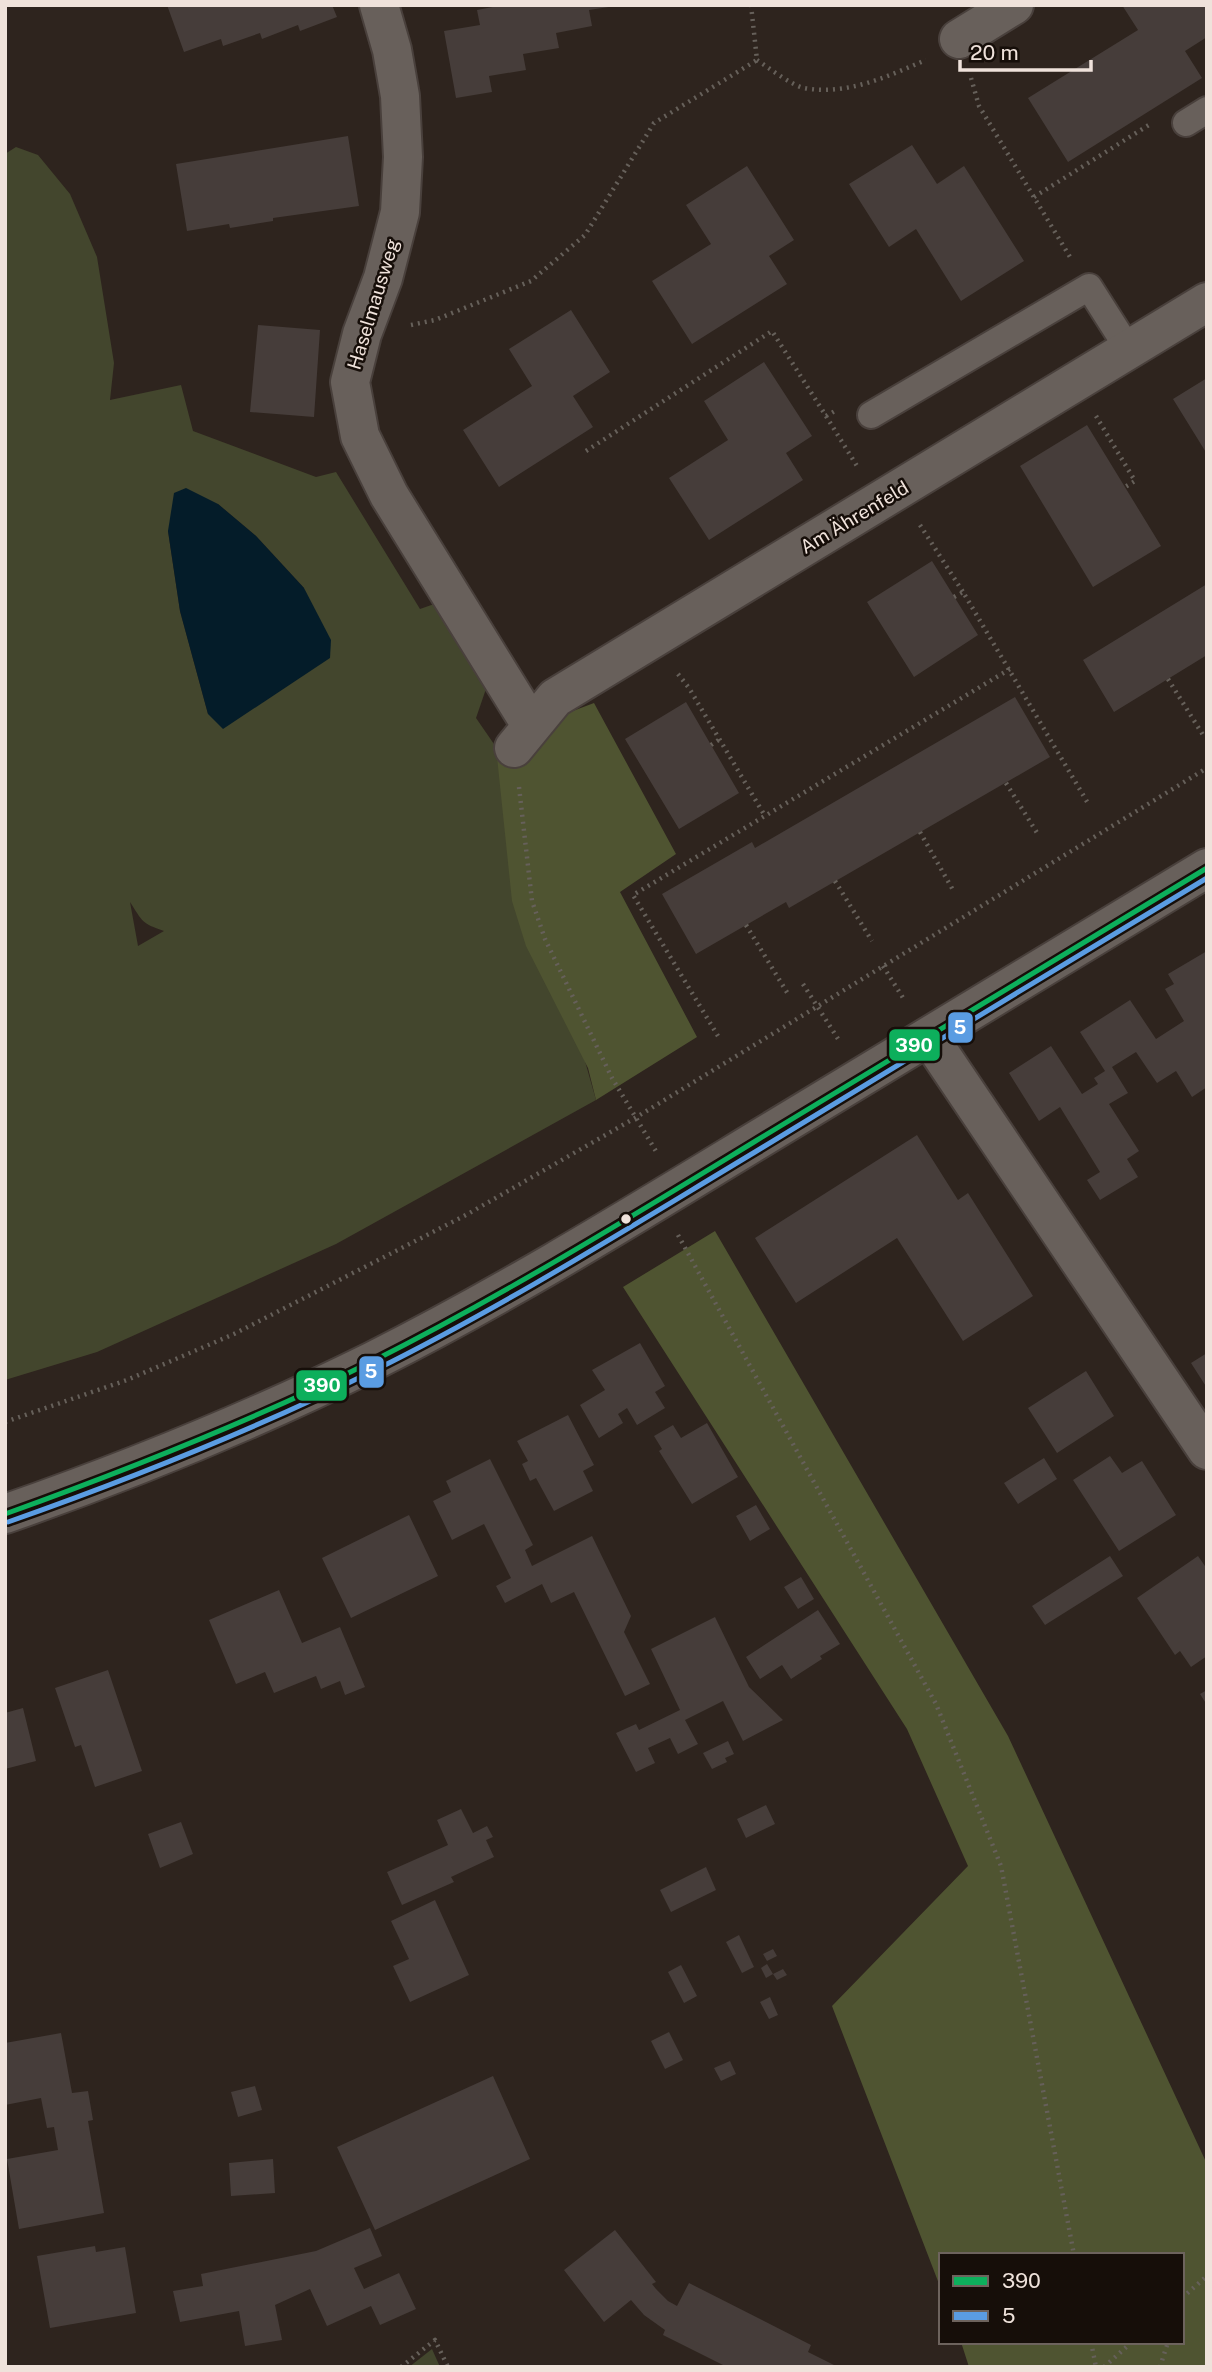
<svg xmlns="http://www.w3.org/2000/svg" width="1212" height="2372" viewBox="0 0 1212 2372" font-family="'Public Sans',sans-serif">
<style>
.green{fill:#43462d;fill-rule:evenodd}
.forest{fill:#4f5431}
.water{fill:#041c29}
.building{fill:#463d3a}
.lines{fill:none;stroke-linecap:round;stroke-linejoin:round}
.service-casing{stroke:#49403c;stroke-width:30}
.minor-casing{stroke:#49403c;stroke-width:42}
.secondary-casing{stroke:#49403c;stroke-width:42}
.path{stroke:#66605a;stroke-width:4.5;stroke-dasharray:2 5;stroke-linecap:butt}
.service{stroke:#68605b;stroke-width:26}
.minor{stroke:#68605b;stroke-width:38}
.secondary{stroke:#68605b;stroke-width:38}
.bus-1-casing{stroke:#160e09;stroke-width:10}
.bus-2-casing{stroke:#160e09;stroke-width:10}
.bus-1{stroke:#0daf5c;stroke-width:5}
.bus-2{stroke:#5a9ce2;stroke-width:5}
.bus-dot{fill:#efe2db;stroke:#160e09;stroke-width:2.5}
.labels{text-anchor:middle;stroke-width:5;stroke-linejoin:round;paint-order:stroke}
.street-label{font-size:19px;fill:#efe2db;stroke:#160e09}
.line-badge{stroke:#160e09;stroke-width:2.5}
.badge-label{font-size:19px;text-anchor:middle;font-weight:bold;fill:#fff}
</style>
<rect width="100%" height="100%" fill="#2e241e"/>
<!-- green -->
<path class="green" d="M 16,147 L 38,155 L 70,194 L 97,257 L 114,363 L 110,400 L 181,385 L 193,431 L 316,477 L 336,472 L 420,609 L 437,603 L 487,686 L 476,718 L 496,747 L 596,1100 L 336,1244 L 97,1352 L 5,1380 L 5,154 ZM 218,504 L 256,536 L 304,588 L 208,714 L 180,611 L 168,531 ZM 130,902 C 143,922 141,923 164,931 L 138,946 Z
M 432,2349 L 440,2367 L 409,2367 Z"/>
<!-- forest -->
<path class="forest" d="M 594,703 L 676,854 L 620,892 L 697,1037 L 596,1100 L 588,1068 L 526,946 L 512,901 L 496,747 L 562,715 Z
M 715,1231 L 1008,1736 L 1207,2164 L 1207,2367 L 969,2367 L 961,2342 L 1182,2342 L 1182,2255 L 941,2255 L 941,2289 L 832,2006 L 968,1866 L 907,1729 L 623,1287 Z"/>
<!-- water -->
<path class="water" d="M 186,488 L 218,504 L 256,536 L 304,588 L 331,640 L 330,658 L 223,729 L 208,714 L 180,611 L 168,531 L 174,493 Z"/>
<!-- building -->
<path class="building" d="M 167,5 L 332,5 L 337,17 L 300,31 L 298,25 L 262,39 L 260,33 L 223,46 L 221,39 L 184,52 Z
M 503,5 L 609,5 L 609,7 L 589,10 L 592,26 L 556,33 L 559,48 L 523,54 L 526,70 L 489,76 L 492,92 L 456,98 L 444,31 L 480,25 L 477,10 Z
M 1122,5 L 1207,5 L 1207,37 L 1185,51 L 1202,78 L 1068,162 L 1028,98 L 1138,30 Z
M 348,136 L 359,206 L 273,218 L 273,221 L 230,228 L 229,224 L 187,231 L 176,164 Z
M 912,145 L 937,184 L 964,166 L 1024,261 L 961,301 L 916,229 L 889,247 L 849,184 Z
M 747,166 L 794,240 L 769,256 L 787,284 L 692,344 L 652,281 L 711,244 L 686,205 Z
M 571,310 L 610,372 L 573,396 L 593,427 L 499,487 L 463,430 L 532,386 L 509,349 Z
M 258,325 L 320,330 L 314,417 L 250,412 Z
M 764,362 L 812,436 L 786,453 L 803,480 L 709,540 L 669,478 L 728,440 L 704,401 Z
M 1207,378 L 1207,454 L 1173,399 Z
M 1087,425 L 1161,546 L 1093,587 L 1020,466 Z
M 932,561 L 978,635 L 914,677 L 867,602 Z
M 1207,584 L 1207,655 L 1114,712 L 1083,660 Z
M 1015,697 L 1050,757 L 789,908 L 786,902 L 696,954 L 662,894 L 752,842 L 755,848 Z
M 686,702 L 739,793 L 679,829 L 625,739 Z
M 1207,951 L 1207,1087 L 1192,1097 L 1176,1071 L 1157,1083 L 1136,1052 L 1112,1067 L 1128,1093 L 1109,1104 L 1139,1151 L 1127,1159 L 1138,1177 L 1100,1200 L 1087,1180 L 1100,1172 L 1060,1107 L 1039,1121 L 1009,1073 L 1051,1046 L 1082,1094 L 1098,1084 L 1094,1078 L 1105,1071 L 1080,1032 L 1130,1000 L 1156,1039 L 1184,1021 L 1165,989 L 1174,984 L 1168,974 Z
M 917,1135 L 958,1200 L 968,1193 L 1033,1296 L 963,1341 L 897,1238 L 796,1303 L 755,1238 Z
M 640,1343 L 665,1386 L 655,1392 L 665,1408 L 637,1425 L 627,1408 L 618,1414 L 623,1423 L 599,1438 L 580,1405 L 605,1390 L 592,1370 Z
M 1207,1353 L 1207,1388 L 1191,1363 Z
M 1086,1371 L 1114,1416 L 1057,1453 L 1028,1408 Z
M 568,1415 L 594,1465 L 583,1471 L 593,1491 L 554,1511 L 536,1478 L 530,1481 L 522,1464 L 528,1461 L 517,1441 Z
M 707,1423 L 738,1477 L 692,1504 L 659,1451 L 662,1449 L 654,1436 L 673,1425 L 681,1438 Z
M 1110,1456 L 1122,1473 L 1142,1461 L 1176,1515 L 1119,1551 L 1073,1480 Z
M 1044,1458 L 1057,1479 L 1018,1504 L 1004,1483 Z
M 490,1459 L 533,1545 L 525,1550 L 532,1566 L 592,1536 L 631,1616 L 624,1632 L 650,1684 L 625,1696 L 574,1592 L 551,1603 L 542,1584 L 505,1603 L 496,1586 L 511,1578 L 484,1524 L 452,1540 L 433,1501 L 451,1492 L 446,1481 Z
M 756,1505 L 770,1529 L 750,1541 L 736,1516 Z
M 409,1515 L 438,1576 L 351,1618 L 322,1558 Z
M 1110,1556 L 1123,1576 L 1045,1625 L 1032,1606 Z
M 1198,1556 L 1207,1569 L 1207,1656 L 1191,1667 L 1180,1651 L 1175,1655 L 1137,1598 Z
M 801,1577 L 814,1599 L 798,1609 L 784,1587 Z
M 279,1590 L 302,1643 L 340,1627 L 365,1687 L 345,1695 L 340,1681 L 321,1689 L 316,1676 L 274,1693 L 265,1672 L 236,1684 L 209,1620 Z
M 818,1610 L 840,1644 L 820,1656 L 822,1659 L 791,1679 L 782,1665 L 760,1679 L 746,1657 Z
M 715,1617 L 749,1687 L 783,1720 L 743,1741 L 723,1701 L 685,1720 L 698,1744 L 678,1754 L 670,1738 L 648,1748 L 655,1763 L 636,1772 L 616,1733 L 636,1724 L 639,1730 L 680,1710 L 651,1649 Z
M 108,1670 L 142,1771 L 95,1787 L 81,1745 L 75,1747 L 55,1688 Z
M 1207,1690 L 1207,1705 L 1200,1694 Z
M 23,1708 L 36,1761 L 5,1769 L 5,1713 Z
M 728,1741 L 734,1754 L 725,1758 L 727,1762 L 712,1769 L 703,1753 Z
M 766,1805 L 775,1824 L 746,1838 L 737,1819 Z
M 461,1809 L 473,1833 L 487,1826 L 493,1837 L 486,1840 L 494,1857 L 451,1877 L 454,1882 L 402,1905 L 387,1872 L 448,1845 L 437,1820 Z
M 181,1822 L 193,1854 L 160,1868 L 148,1834 Z
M 706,1867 L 716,1890 L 671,1912 L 660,1890 Z
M 435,1900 L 469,1975 L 410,2002 L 393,1966 L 409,1959 L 391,1921 Z
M 739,1935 L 754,1967 L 742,1973 L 726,1942 Z
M 773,1949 L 777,1956 L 767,1961 L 763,1954 Z
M 767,1964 L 773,1974 L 783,1969 L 787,1975 L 777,1980 L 773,1974 L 766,1978 L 761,1968 Z
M 681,1965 L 697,1996 L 684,2003 L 668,1972 Z
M 770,1997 L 778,2015 L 769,2019 L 760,2002 Z
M 669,2032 L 683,2060 L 665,2069 L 651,2041 Z
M 61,2033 L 72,2093 L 88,2091 L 93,2120 L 88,2121 L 104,2213 L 19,2229 L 7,2159 L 58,2150 L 54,2127 L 47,2128 L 41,2098 L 5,2105 L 5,2043 Z
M 730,2061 L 736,2074 L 721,2081 L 714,2068 Z
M 493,2076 L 530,2159 L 375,2230 L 337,2147 Z
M 255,2086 L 262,2110 L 238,2117 L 231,2092 Z
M 273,2159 L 275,2193 L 231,2196 L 229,2163 Z
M 370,2228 L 382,2256 L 354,2268 L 364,2289 L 399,2273 L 416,2309 L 380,2325 L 371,2306 L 327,2326 L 310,2289 L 275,2305 L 282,2340 L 245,2346 L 239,2311 L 180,2322 L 173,2291 L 203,2286 L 201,2274 L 316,2251 Z
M 615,2230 L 656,2282 L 652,2284 L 656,2289 L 668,2301 L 677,2306 L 689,2283 L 811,2345 L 808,2352 L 838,2367 L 727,2367 L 663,2335 L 665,2330 L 644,2315 L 631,2300 L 604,2322 L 564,2270 Z
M 95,2246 L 96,2252 L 125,2247 L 136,2313 L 50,2328 L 37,2256 Z"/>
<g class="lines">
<defs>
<path id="service" d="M 1186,123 L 1207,110
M 871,415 L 1089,287 L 1129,350"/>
<path id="minor" d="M 379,5 L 392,50 L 400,96 L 403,157 L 400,212 L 383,278 L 362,334 L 350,382 L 360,436 L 389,495 L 531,725
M 959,39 L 1014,5
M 514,748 L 555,698 L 1207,302
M 929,1037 L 1207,1450"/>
<path id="secondary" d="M 5,1514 C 131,1470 254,1420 373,1361 C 504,1295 629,1218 754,1142 C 905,1051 1056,959 1207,868"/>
</defs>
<!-- service casing -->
<use href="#service" class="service-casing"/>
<!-- minor casing -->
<use href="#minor" class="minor-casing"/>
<!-- secondary casing -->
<use href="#secondary" class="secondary-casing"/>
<!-- path -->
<path class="path" d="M 751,5 L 757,60
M 757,60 C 769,68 791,85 804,88 C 847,96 888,76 926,60
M 971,78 L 979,106 L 1070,257
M 1034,197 L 1152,123
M 411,325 L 435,320 L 531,281 L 585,235 L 654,123 L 757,60
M 826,416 L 857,466
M 1096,416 L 1135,481 L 1125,487
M 586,451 L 772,331 L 826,416 L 835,411
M 920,525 L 963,592
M 954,597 L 963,592 L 1089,805
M 678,674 L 689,688 L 765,816
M 1168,679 L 1203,735
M 711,745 L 720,739
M 1006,783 L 1039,836
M 519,787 L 532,901 L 545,939 L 612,1078 L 657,1153
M 920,832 L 953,890
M 835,881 L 872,941
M 746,925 L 788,994
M 883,966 L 905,1001
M 803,984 L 840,1042
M 718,1036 L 633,895 L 1010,669
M 678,1235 L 936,1704 L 1001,1866 L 1074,2255
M 5,1422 L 127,1380 L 234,1334 L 466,1215 L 635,1118 L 1207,768
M 1182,2298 L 1207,2276
M 1091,2342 L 1096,2367
M 401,2367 L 435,2340 L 448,2367
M 1104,2367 L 1132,2342
M 1160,2367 L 1168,2342"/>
<!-- service -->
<use href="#service" class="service"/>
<!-- minor -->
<use href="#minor" class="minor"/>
<!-- secondary -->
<use href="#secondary" class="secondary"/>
<defs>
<path id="bus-1" d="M 5,1514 C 130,1469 254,1420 373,1361 C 504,1295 629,1218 754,1142 C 905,1051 1056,959 1207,868"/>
<path id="bus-2" d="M 8,1522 C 133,1478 256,1429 375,1370 C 506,1305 630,1227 755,1152 C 906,1060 1056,969 1207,878"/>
</defs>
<!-- bus-1 casing -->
<use href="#bus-1" class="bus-1-casing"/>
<!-- bus-2 casing -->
<use href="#bus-2" class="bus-2-casing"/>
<!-- bus-1 -->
<use href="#bus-1" class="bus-1"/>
<!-- bus-2 -->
<use href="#bus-2" class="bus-2"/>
</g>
<!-- markers -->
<circle class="bus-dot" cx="626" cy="1219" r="6"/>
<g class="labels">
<!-- street labels -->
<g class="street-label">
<text transform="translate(373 304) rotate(-73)" y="7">Haselmausweg</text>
<text transform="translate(854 517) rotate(-31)" y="7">Am Ährenfeld</text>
</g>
</g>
<g class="line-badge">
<rect x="947" y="1011" width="27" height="33" rx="7" fill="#5a9ce2"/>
<rect x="888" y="1028" width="53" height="34" rx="7" fill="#0daf5c"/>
<rect x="358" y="1355" width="27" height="34" rx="7" fill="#5a9ce2"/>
<rect x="295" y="1369" width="53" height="33" rx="7" fill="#0daf5c"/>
</g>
<g class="badge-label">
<text x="960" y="1034">5</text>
<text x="914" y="1052">390</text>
<text x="371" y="1378">5</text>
<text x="322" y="1392">390</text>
</g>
<!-- border -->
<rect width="1212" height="2372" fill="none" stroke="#efe2db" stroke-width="14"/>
<!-- legend -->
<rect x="939" y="2253" width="245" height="91" fill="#160e09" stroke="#6d635d" stroke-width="2"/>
<rect x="953" y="2276" width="35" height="10" fill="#0daf5c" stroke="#6d635d" stroke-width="2"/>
<text x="1002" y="2288" font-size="21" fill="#efe2db">390</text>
<rect x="953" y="2311" width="35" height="10" fill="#5a9ce2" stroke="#6d635d" stroke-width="2"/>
<text x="1002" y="2323" font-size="21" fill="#efe2db">5</text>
<!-- scale -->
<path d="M960 60v10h131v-10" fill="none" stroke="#efe2db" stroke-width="3.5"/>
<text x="970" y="60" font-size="21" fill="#efe2db" stroke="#160e09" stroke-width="5" paint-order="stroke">20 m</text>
</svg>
